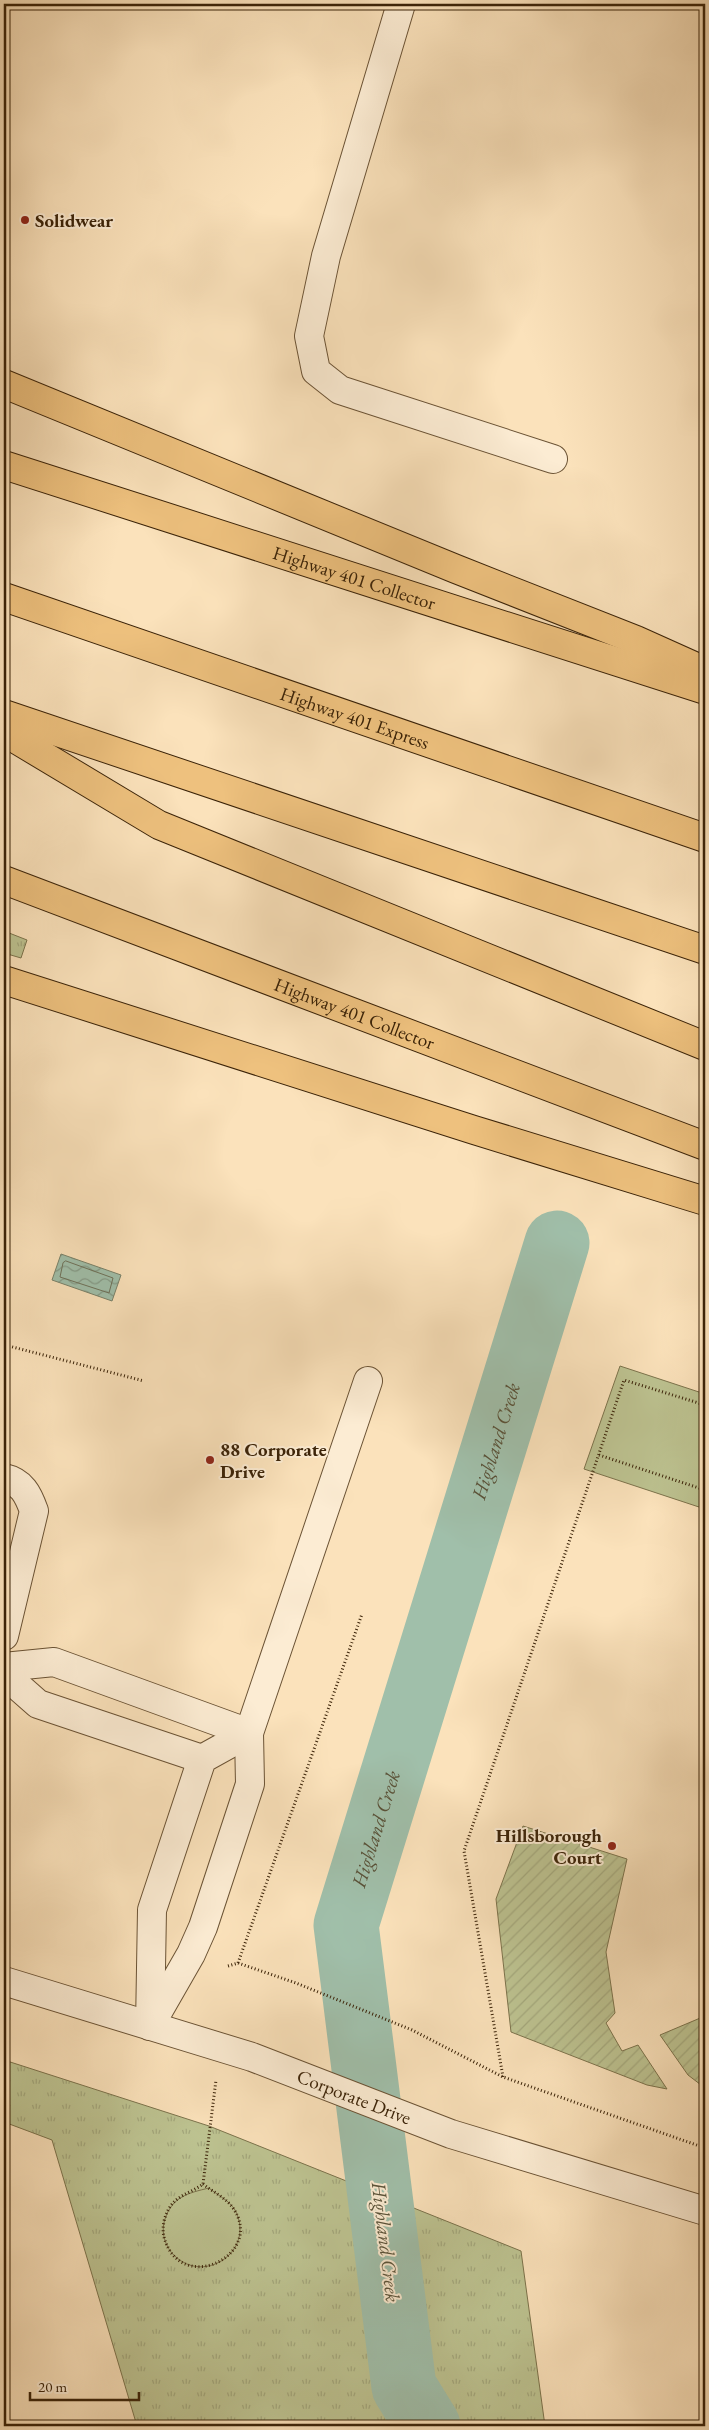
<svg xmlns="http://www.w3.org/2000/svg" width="709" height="2430" viewBox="0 0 709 2430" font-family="'EB Garamond',serif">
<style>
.grass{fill:url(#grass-tufts);stroke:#7c734c}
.park{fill:#bdc391;stroke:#7c734c}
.garden{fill:url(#garden-furrows);stroke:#7c734c}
.water{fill:url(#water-waves);stroke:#788169}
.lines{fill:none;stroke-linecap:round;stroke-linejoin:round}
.shore{stroke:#6e7159;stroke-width:1}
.river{stroke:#a0bfaa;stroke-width:65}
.minor-casing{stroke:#6b5335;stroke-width:30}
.highway-casing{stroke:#3b2308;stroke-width:30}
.path{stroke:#3b2308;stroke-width:3;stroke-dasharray:1 2.5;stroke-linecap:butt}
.minor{stroke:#fcecd3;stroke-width:28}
.highway{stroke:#eec17e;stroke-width:28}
.poi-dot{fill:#8f2418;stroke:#fcecd3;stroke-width:2}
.labels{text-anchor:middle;stroke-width:4;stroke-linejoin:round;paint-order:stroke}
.poi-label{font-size:19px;font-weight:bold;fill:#3b2308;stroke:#fcecd3;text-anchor:start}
.street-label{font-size:19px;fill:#3b2308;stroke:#fcecd3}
.water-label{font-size:20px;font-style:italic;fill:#595239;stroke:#fcecd3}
</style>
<defs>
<pattern id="grass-tufts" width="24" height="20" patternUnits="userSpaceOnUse" patternTransform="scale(1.25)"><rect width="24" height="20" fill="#bdc391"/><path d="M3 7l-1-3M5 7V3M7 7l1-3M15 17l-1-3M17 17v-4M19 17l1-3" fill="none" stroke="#a3a77c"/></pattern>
<pattern id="garden-furrows" width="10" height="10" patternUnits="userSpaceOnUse" patternTransform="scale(1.25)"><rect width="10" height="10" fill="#bdc391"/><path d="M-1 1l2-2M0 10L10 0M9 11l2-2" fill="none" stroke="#a3a77c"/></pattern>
<pattern id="water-waves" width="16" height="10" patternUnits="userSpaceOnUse" patternTransform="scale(1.25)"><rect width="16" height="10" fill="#a0bfaa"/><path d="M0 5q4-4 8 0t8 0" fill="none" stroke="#849b88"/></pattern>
</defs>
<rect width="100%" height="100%" fill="#fbe2bb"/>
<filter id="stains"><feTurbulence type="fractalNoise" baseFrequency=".004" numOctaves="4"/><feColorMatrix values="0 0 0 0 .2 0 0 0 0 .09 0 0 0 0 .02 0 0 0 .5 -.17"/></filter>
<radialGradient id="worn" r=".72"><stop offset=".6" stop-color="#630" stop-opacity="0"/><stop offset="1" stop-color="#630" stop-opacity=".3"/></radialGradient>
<!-- grass -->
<path class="grass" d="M 4,931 L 27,940 L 21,958 L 4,953 Z
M 4,2060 L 209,2126 L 521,2251 L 545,2426 L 137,2426 L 52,2140 L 4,2122 Z"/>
<!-- park -->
<path class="park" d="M 620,1366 L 705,1394 L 705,1509 L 584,1469 Z
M 209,2188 C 217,2195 229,2200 235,2210 C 257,2252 201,2288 171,2252 C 164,2243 161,2230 165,2219 C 172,2197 188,2193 209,2188 Z"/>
<!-- garden -->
<path class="garden" d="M 523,1826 L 627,1859 L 606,1952 L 615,2013 L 606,2023 L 622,2051 L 638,2045 L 667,2089 L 647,2085 L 511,2032 L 496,1899 Z
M 705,2016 L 705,2088 L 688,2075 L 660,2035 Z"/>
<!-- water -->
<path class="water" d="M 61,1254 L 121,1275 L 112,1301 L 52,1280 Z"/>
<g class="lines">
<!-- shore -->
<path class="shore" d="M 66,1261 L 113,1278 L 109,1293 L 60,1277 L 63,1263 Z"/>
<!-- river -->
<path class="river" id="s1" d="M 428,2426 L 404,2387 L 346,1925 L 557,1243"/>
<defs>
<g id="minor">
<path d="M 401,4 L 326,256 L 309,336 L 316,371 L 340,390 L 553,459"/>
<path d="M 4,1478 C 22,1482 28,1494 34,1511 L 4,1636"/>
<path d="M 4,1667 L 54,1662 L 249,1733 L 250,1784 L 203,1927 L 191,1954 L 152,2022"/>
<path d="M 4,1674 L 38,1704 L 202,1759"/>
<path id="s2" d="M 4,1981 L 252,2057 L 451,2134 L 705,2211"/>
<path d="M 150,2026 L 152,1910 L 202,1759 L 249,1733 L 368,1381"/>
</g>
<g id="highway">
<path d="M 4,384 L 456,569 L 636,640 L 705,671"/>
<path id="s3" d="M 4,465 L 705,690"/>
<path id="s4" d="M 4,597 L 705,838"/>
<path d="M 4,714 L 705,950"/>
<path d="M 4,732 L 159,825 L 705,1046"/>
<path id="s5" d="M 4,880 L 705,1146"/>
<path d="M 4,980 L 474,1130 L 705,1201"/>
</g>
</defs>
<!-- minor casing -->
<use href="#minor" class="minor-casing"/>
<!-- highway casing -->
<use href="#highway" class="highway-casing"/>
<!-- path -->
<path class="path" d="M 4,1348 L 5,1345 L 144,1381
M 599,1455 L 705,1490
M 238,1963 L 362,1614
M 228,1966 L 238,1963 L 296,1983 L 412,2030 L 503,2077 L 705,2148
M 503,2077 L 464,1851 L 624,1380 L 705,1405
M 203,2184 C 213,2192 226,2198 233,2208 C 266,2255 180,2297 164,2237 C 161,2225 166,2210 174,2202 C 182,2194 194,2191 203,2184 L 216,2080"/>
<!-- minor -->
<use href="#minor" class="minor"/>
<!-- highway -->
<use href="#highway" class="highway"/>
</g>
<!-- markers -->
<g class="poi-dot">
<circle cx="25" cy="220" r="5"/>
<circle cx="210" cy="1460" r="5"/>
<circle cx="612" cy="1846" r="5"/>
</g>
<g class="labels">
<!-- poi labels -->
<g class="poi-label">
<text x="35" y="227">Solidwear</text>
<text x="220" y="1456">88 Corporate<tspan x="220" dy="22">Drive</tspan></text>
<text x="602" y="1842" text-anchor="end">Hillsborough<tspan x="602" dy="22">Court</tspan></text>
</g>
<!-- street labels -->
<g class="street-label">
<text dy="7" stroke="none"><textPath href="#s3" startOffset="368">Highway 401 Collector</textPath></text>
<text dy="7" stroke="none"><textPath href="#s4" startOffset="371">Highway 401 Express</textPath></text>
<text dy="7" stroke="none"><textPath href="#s5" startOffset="375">Highway 401 Collector</textPath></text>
<text dy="7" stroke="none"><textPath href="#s2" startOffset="369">Corporate Drive</textPath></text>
</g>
<!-- water labels -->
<g class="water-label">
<text dy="7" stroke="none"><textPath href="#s1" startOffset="1018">Highland Creek</textPath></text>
<text dy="7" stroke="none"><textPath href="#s1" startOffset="612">Highland Creek</textPath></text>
<text transform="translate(386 2242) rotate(83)" y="7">Highland Creek</text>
</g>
</g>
<!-- margin -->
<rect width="709" height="2430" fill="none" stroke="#fbe2bb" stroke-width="20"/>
<rect x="5" y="5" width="699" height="2420" fill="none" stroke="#3b2308" stroke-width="2.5"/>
<rect x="10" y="10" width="689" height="2410" fill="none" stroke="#3b2308"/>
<!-- scale -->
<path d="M30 2392v8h109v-8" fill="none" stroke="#3b2308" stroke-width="2.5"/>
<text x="38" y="2392" font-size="15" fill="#3b2308" stroke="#fcecd3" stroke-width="4" paint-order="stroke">20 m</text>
<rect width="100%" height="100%" filter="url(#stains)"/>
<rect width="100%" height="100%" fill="url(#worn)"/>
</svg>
